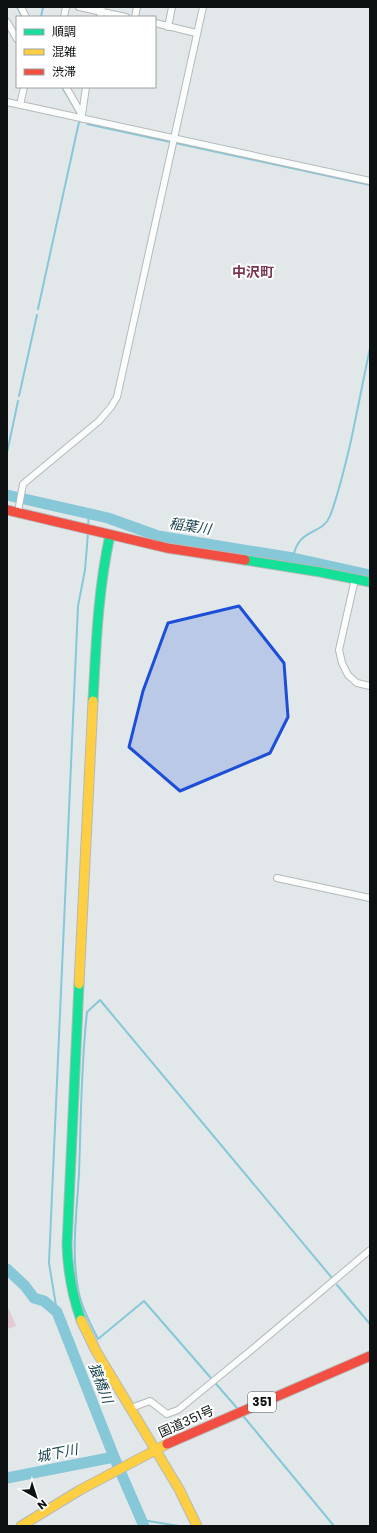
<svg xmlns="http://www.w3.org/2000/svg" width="377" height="1533" viewBox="0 0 377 1533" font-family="Poppins,'Noto Sans JP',sans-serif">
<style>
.green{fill:#e4c8d3}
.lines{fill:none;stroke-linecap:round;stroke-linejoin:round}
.stream{stroke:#86c7d8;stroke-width:2}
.river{stroke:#86c7d8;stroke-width:11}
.street-casing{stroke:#b5b9ba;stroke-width:8}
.fast-casing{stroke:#b5b9ba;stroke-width:11}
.slow-casing{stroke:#b5b9ba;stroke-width:11}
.jam-casing{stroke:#b5b9ba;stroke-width:11}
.street{stroke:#fbfcfc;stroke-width:6}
.fast{stroke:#16e098;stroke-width:9}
.slow{stroke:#ffcf43;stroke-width:9}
.jam{stroke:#f24e42;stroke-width:9}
.marked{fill:#1d4ed8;fill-opacity:0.2;stroke:#1d4ed8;stroke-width:3;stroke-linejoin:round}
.labels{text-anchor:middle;stroke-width:4;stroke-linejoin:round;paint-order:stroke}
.shield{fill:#fff;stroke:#565859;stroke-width:1}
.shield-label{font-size:12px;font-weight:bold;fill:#0d1112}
.street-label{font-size:13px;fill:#0d1112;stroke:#fff}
.neighbourhood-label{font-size:14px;font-weight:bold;fill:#793552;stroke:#fff}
.water-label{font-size:14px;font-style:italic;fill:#17414b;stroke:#fff}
</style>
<rect width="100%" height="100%" fill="#e2e8e9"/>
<!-- green -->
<path class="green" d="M 7,1305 L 16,1326 L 7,1329 Z"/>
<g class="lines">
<!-- stream -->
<path class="stream" d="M 17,7 L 22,16
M 41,17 L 43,7
M 62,87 L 78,114
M 87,124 L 370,185
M 38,309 L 79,122
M 19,396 L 37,315
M 7,453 L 18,401
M 88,526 L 89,513
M 293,558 C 298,527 322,536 330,516 C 339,493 344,469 350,445 C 357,413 363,381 370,348
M 337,1285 L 370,1324
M 57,1312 L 49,1263 L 78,606 L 85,570 L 88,533
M 237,1408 L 144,1301 L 98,1339 C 90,1323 81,1306 78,1289 C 71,1251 77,1211 79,1173 C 81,1119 81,1065 87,1012 L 100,1000 L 332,1278
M 244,1417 L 334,1526
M 142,1520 L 179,1526"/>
<!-- river -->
<path class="river" d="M 7,495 L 108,518 L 158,536 L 293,558 L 370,575
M 7,1269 L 25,1286 L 34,1298 L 44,1301 L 57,1312 L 114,1457 L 144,1526
M 7,1478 L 114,1457"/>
<defs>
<path id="street" d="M 21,7 L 26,17
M 79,7 L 126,17
M 64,17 L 66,7
M 100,17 L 102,7
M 135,17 L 137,7
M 7,22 L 17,39
M 155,23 L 196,33
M 168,27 L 172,7
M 66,87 L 82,115 L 83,119
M 7,102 L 370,181
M 20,105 L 24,87
M 82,115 L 86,87
M 18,512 L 23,484 L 99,421 L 111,407 L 117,397 L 203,7
M 355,579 L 339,650 L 342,663 L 348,675 L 357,683 L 370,686
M 277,878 L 370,898
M 131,1408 L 150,1401 L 167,1414 L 178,1410 L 255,1347 L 370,1250"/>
<path id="fast" d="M 245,560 L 320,572 L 370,582
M 93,701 C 96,645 98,590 110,535
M 79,984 L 67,1245 C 68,1271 72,1295 81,1320"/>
<path id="slow" d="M 79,984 L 93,701
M 81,1320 L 96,1351 L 179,1489 L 197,1526
M 21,1526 L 80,1490 L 167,1444"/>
<path id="jam" d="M 7,510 L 167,548 L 245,560
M 167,1444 L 370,1356"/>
</defs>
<!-- street casing -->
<use href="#street" class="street-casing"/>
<!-- fast casing -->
<use href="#fast" class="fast-casing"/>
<!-- slow casing -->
<use href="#slow" class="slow-casing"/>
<!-- jam casing -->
<use href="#jam" class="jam-casing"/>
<!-- street -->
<use href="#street" class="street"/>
<!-- fast -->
<use href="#fast" class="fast"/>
<!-- slow -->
<use href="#slow" class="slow"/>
<!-- jam -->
<use href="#jam" class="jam"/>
</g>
<!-- marked area -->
<path class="marked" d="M 239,606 L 284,663 L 288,717 L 270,753 L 180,791 L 129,747 L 143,691 L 168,623 Z"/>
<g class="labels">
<!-- shield labels -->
<rect class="shield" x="248" y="1392" width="28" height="20" rx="3"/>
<g class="shield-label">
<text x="262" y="1406">351</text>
</g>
<!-- street labels -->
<g class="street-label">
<text transform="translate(186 1421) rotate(-24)" y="5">国道351号</text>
</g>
<!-- neighbourhood labels -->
<g class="neighbourhood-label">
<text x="253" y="277">中沢町</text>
</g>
<!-- water labels -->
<g class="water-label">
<text transform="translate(190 526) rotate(9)" y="5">稲葉川</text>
<text transform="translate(101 1383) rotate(69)" y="5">猿橋川</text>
<text transform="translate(57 1453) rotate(-11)" y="5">城下川</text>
</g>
</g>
<!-- border -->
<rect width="377" height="1533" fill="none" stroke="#0d1112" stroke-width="16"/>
<!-- legend -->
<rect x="16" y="16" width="140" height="72" fill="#ffffff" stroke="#9ea0a0"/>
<rect x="24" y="29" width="20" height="6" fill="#16e098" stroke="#9ea0a0"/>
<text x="52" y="36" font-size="12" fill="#0d1112">順調</text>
<rect x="24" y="49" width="20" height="6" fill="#ffcf43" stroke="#9ea0a0"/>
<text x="52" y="56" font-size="12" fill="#0d1112">混雑</text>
<rect x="24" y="69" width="20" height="6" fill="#f24e42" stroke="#9ea0a0"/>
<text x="52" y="76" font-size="12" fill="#0d1112">渋滞</text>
<!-- north arrow -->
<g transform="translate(36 1497) rotate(141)" stroke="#ffffff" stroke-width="3" paint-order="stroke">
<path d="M0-3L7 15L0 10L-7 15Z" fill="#0d1112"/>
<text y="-6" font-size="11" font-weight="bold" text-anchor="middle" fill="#0d1112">N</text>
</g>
</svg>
